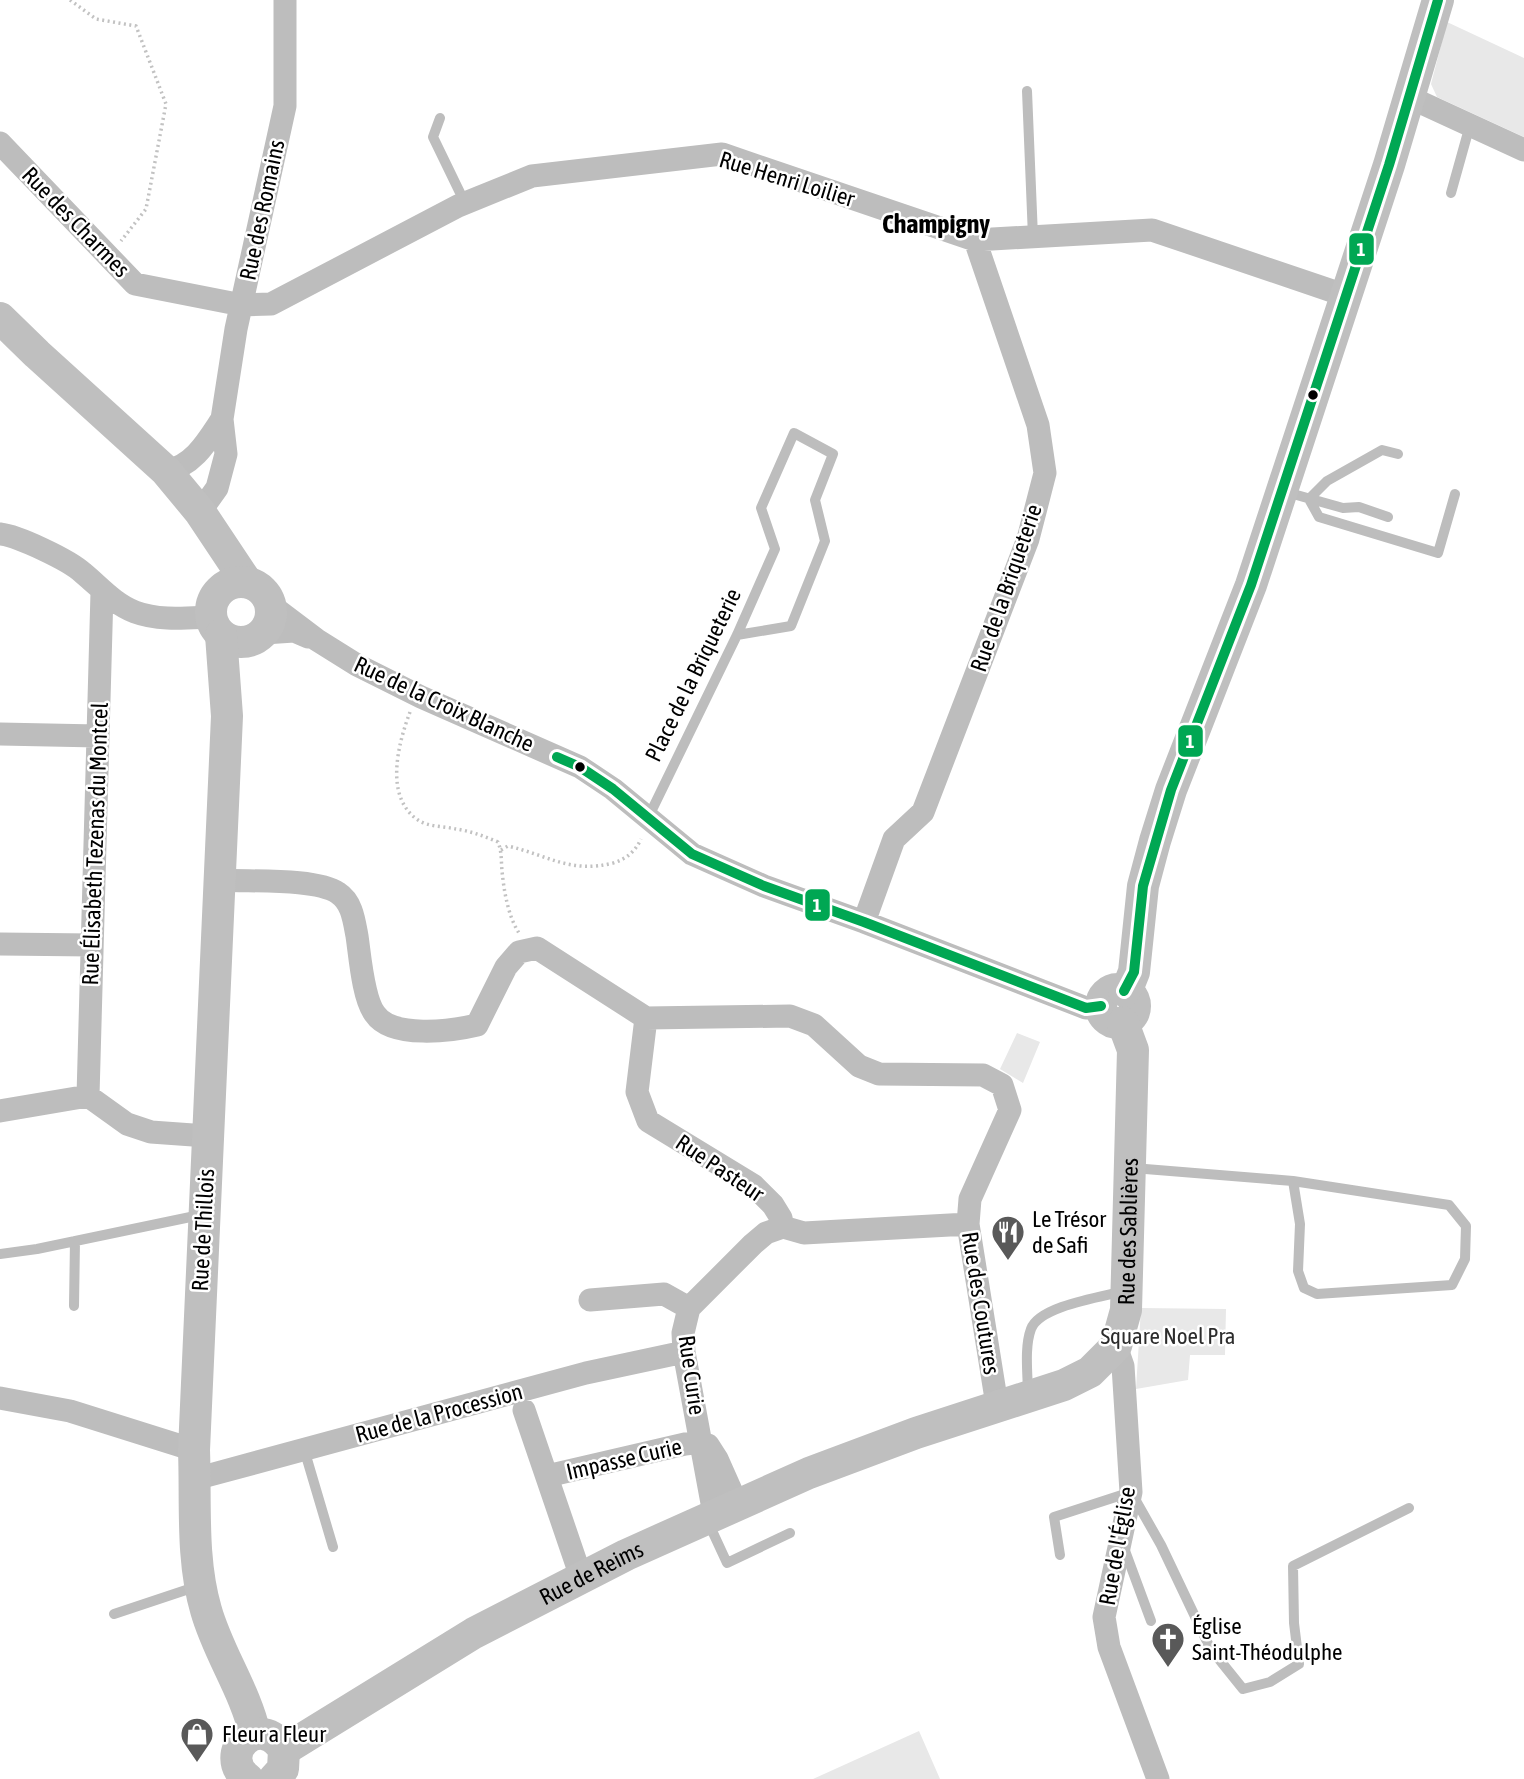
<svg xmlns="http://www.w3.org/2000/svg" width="1524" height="1779" viewBox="0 0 1524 1779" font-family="'Asap Condensed',sans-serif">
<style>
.green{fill:#e8e8e8}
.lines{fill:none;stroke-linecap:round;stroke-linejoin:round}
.path{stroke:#c2c2c2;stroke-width:3.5;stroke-dasharray:2 3.5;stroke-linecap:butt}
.lane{stroke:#bdbdbd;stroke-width:10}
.street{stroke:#bdbdbd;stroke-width:23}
.secondary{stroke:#bfbfbf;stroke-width:32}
.bus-1-casing{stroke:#fff;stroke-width:16}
.bus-1{stroke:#00a753;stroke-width:10}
.bus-dot{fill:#000;stroke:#fff;stroke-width:2.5}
.labels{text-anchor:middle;stroke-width:5;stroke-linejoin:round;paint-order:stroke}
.street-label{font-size:23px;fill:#000;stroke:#fff}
.poi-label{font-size:23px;fill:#000;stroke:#fff;text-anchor:start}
.park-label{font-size:23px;fill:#2c2c2c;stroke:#fff}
.quarter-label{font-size:26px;font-weight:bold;fill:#000;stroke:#fff}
.line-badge{stroke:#fff;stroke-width:2.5}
.badge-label{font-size:19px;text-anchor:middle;font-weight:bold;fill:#fff}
</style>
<rect width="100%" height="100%" fill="#fff"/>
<!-- green -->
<path class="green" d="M 1447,22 L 1524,58 L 1524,137 L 1437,97 L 1431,84 Z
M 1017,1033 L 1040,1042 L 1023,1083 L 1000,1069 Z
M 1141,1308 L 1226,1309 L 1225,1355 L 1190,1355 L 1188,1380 L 1136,1389 Z
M 919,1731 L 940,1779 L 813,1779 Z"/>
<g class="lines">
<!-- path -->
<path class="path" d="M 70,0 L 96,19 L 136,26 L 166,104 L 146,209 L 121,241
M 410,712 C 398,744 384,797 418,820 C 428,827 444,826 456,829 C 470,831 484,836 498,842 C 502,852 501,860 502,871 C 504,891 508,916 519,933
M 501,850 L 508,846 C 547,855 571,874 613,863 C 626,859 635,852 641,839"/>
<!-- lane -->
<path class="lane" d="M 1027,91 L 1033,237
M 440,118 L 433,137 L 465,203
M 1451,193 L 1470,125
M 1286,492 L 1343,508 L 1359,507 L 1388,517
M 1309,499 L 1319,517 L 1438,553 L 1455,494
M 1309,499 L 1327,481 L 1382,450 L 1398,454
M 648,818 L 737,635 L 775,549 L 761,508 L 794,433 L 833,454 L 815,500 L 825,541 L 791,626 L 737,635
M 1133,1168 L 1293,1181 L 1449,1205 L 1466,1226 L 1465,1259 L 1452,1285 L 1317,1294 L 1304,1288 L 1298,1271 L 1300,1224 L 1293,1181
M 0,1254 L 37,1249 L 200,1215
M 74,1306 L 75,1241
M 1028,1395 C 1028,1375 1024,1348 1031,1329 C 1039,1306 1101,1297 1124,1291
M 304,1449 L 333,1547
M 708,1522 L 727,1563 L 790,1533
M 1124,1548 L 1151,1621
M 1060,1555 L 1054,1517 L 1131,1492 L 1161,1545 L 1210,1648 L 1243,1689 L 1270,1682 L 1299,1664 L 1294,1623 L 1293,1566 L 1409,1508
M 114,1614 L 198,1586"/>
<!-- street -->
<path class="street" d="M 1411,98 L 1524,150
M 0,143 L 135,284 L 242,305 L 271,304 L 458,206 L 532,176 L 722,154 L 975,240 L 1152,230 L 1347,296
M 166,471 C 194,466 208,440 222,419
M 200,512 L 217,488 L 226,454 L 222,419 L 236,329 L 285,106 L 285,0
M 0,534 C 18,536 69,560 83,573 C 100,587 114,604 135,612 C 159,621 186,618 211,617
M 272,606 L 317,640 L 357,665 L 421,697 L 580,767 L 613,789 L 692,854 L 764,886 L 864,922 L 1086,1008 L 1101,1006
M 264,633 L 294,631 L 308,637
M 0,734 L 98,736
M 221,880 C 250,882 316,878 338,893 C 352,902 354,920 357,936 C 360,956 363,999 375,1014 C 392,1039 452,1031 477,1025 L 506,967 L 519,952 L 537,948 L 646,1018 L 790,1016 L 814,1025 L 859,1066 L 879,1074 L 983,1075 L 1002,1085 L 1010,1110 L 970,1199 L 968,1224 L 997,1405
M 864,922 L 894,839 L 923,812 L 1028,539 L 1045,473 L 1038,425 L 975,240
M 0,944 L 92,945
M 646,1018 L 637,1092 L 648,1121 L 753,1185 L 773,1205 L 781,1218 L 783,1227
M 88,1096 L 102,592
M 0,1111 L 88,1096 L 127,1124 L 151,1132 L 207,1136
M 783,1227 L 804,1233 L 968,1224
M 590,1300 L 664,1294 L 689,1308
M 1116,1346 L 1123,1366 L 1131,1492 L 1104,1617 L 1109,1647 L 1158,1779
M 0,1398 L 70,1411 L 194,1450
M 524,1410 L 581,1577
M 708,1445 L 717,1459 L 737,1504
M 547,1476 L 685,1444 L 702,1442
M 195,1479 L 586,1373 L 684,1352
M 714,1514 L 684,1352 L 683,1333 L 689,1308 L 753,1244 L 766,1233 L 783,1227"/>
<!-- secondary -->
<g class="secondary">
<path d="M 0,318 L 37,354 L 166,471 L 200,512 L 246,581"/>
<circle cx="241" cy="612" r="30"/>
<path d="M 221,635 L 227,716 L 194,1450 C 196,1502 191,1559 206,1610 C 218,1653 245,1690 255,1734"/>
<circle cx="1118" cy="1006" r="17"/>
<path d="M 1124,991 L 1130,982 L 1134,972 L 1143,886 L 1155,841 L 1171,790 L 1251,585 L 1389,165 L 1438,0"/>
<path id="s1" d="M 284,1750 L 474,1633 L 626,1555 L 809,1473 L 916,1433 L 1064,1385 L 1090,1372 L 1116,1346 L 1126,1310 L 1133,1050 L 1123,1023"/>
<path d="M 248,1779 C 215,1754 260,1710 284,1750 L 283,1769 L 274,1779"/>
</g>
<defs>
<path id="bus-1" d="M 557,757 L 580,767 L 613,789 L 692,854 L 764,886 L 864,922 L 1086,1008 L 1101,1006
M 1124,991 L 1134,972 L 1143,886 L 1171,790 L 1251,585 L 1389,165 L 1438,0"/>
</defs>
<!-- bus-1 casing -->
<use href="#bus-1" class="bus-1-casing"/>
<!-- bus-1 -->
<use href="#bus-1" class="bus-1"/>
</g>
<!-- icons -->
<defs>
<symbol id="restaurant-pin" viewBox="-11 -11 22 30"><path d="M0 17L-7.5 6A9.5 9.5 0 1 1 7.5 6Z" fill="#595959" stroke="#fff"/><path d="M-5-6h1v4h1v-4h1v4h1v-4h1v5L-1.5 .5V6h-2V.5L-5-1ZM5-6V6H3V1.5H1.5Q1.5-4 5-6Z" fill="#fff"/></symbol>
<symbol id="church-pin" viewBox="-11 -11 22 30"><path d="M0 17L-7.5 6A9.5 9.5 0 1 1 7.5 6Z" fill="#595959" stroke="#fff"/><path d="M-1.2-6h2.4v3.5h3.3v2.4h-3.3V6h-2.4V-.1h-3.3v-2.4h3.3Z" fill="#fff"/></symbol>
<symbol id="shop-pin" viewBox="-11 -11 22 30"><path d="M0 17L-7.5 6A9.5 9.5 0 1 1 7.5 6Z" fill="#595959" stroke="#fff"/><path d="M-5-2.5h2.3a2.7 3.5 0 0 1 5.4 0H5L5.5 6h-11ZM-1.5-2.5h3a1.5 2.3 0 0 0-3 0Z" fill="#fff"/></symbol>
</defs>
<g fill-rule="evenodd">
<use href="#restaurant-pin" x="989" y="1213" width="38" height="52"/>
<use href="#church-pin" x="1149" y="1620" width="38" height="52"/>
<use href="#shop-pin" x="178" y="1715" width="38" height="52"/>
</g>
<!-- markers -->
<g class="bus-dot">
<circle cx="1313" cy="395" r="6"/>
<circle cx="580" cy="767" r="6"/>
</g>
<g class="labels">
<!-- street labels -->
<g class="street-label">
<text transform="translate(787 179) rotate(17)" y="8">Rue Henri Loilier</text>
<text transform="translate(262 210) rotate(-78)" y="8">Rue des Romains</text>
<text transform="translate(76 222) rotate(46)" y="8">Rue des Charmes</text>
<text transform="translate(1006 588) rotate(-71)" y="8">Rue de la Briqueterie</text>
<text transform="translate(693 675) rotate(-64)" y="8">Place de la Briqueterie</text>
<text transform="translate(444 704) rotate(25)" y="8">Rue de la Croix Blanche</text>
<text transform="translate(95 844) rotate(-88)" y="8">Rue Élisabeth Tezenas du Montcel</text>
<text transform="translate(720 1168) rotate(34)" y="8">Rue Pasteur</text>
<text transform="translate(203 1230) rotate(-87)" y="8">Rue de Thillois</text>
<text dy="8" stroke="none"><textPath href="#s1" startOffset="1046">Rue des Sablières</textPath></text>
<text transform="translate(981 1303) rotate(81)" y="8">Rue des Coutures</text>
<text transform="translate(692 1375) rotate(82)" y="8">Rue Curie</text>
<text transform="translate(439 1413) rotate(-15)" y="8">Rue de la Procession</text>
<text transform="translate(624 1459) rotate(-13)" y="8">Impasse Curie</text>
<text transform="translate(1117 1546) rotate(-80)" y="8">Rue de l'Église</text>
<text dy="8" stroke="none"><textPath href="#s1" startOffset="355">Rue de Reims</textPath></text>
</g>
<!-- poi labels -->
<g class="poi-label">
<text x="1032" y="1227">Le Trésor<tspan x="1032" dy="26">de Safi</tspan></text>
<text x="1192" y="1634">Église<tspan x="1192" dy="26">Saint-Théodulphe</tspan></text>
<text x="222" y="1742">Fleur a Fleur</text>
</g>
<!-- park labels -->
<g class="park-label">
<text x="1168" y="1344">Square Noel Pra</text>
</g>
<!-- quarter labels -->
<g class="quarter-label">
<text x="936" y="233">Champigny</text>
</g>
</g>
<g class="line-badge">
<rect x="1348" y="232" width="27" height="34" rx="7" fill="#00a753"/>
<rect x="1177" y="724" width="27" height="34" rx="7" fill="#00a753"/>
<rect x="804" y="888" width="27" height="34" rx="7" fill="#00a753"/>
</g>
<g class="badge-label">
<text x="1361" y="256">1</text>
<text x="1190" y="748">1</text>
<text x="817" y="912">1</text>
</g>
</svg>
